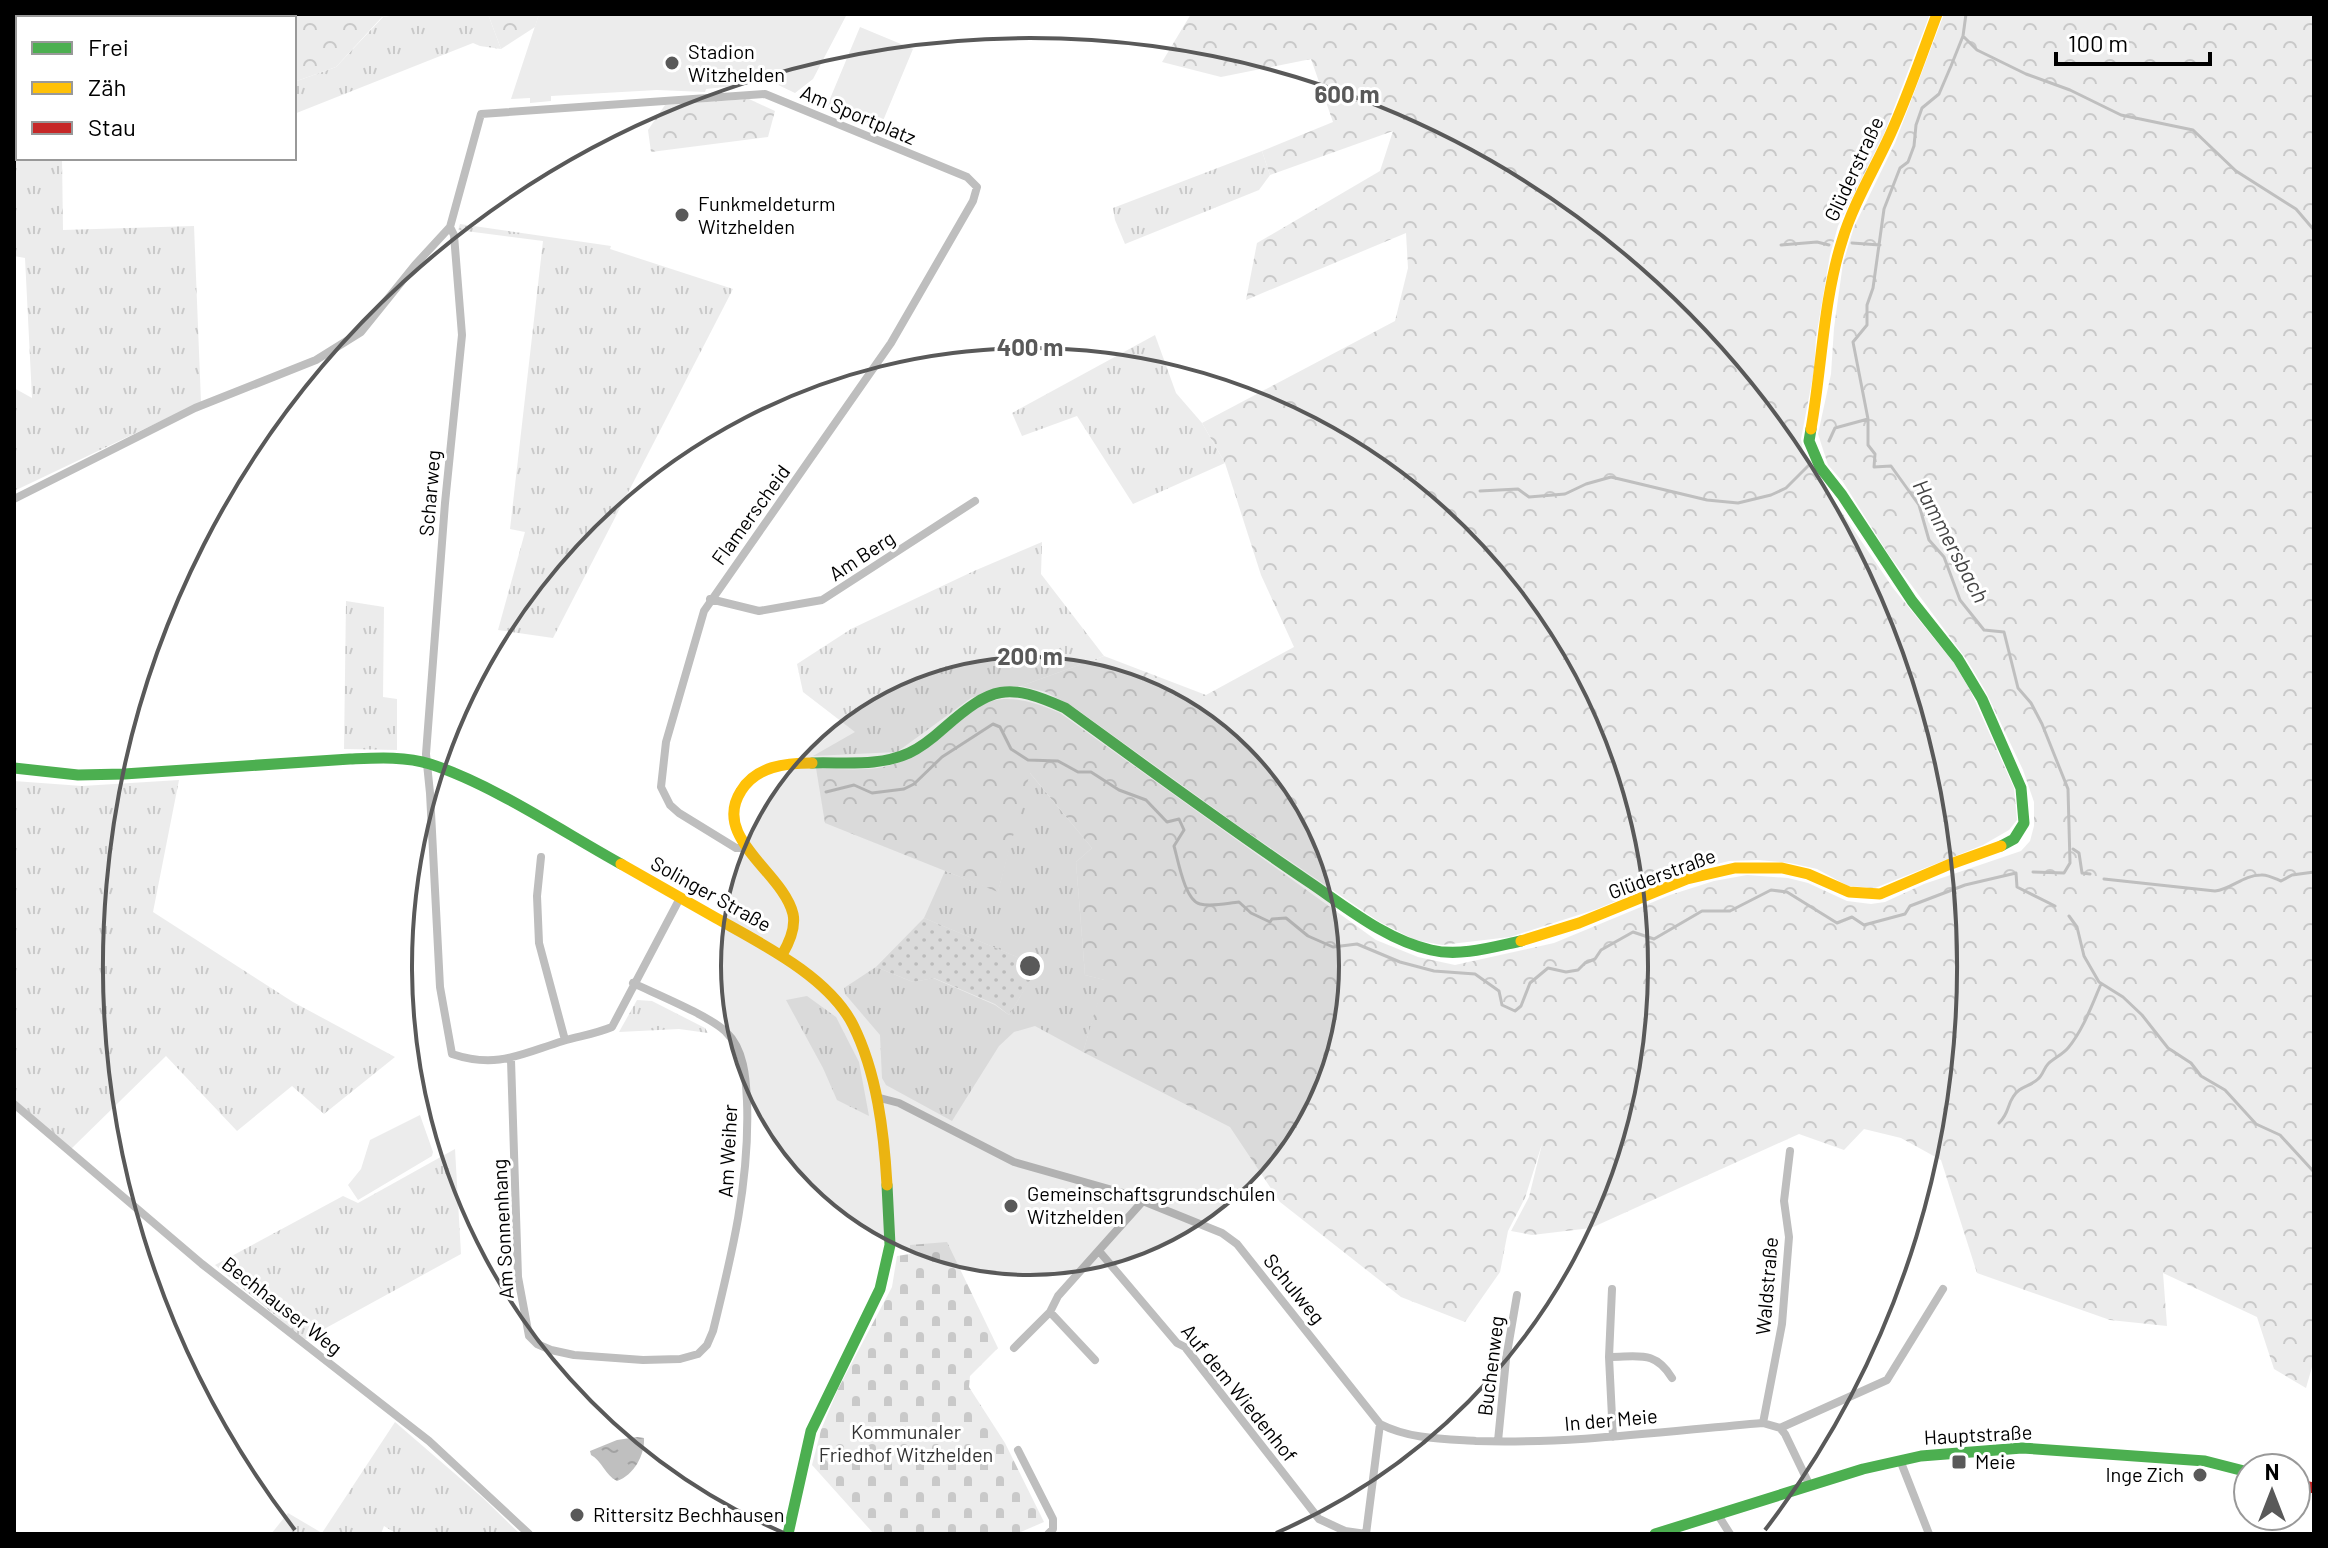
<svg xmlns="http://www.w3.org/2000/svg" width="2328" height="1548" viewBox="0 0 2328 1548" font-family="Barlow,sans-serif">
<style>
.grass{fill:url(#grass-tufts)}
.forest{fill:url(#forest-crowns)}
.cemetery{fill:url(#cemetery-stones)}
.garden{fill:url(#garden-dots)}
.pitch{fill:#ececec}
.water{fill:url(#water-ripples)}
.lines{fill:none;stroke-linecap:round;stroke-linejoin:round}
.stream{stroke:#bfbfbf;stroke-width:3}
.street{stroke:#bebebe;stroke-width:8}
.fast{stroke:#4caf50;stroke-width:11}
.slow{stroke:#ffc107;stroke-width:11}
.jam{stroke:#c62828;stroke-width:11}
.ring{fill:none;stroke:#595959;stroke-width:4}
.poi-dot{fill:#595959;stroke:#fff;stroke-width:3}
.labels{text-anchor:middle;stroke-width:6;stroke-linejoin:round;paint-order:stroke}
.poi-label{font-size:20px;fill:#000;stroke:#fff;text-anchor:start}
.street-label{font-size:20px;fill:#000;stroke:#fff}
.park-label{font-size:20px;fill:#333;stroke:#fff}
.water-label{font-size:22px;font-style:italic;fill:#444;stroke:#fff}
.centre{fill:#595959;stroke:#fff;stroke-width:4}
.ring-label{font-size:24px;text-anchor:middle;font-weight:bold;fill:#595959;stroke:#fff;stroke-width:6;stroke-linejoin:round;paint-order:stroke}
</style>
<defs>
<pattern id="grass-tufts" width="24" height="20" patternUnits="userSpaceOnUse" patternTransform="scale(2)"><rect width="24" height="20" fill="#ececec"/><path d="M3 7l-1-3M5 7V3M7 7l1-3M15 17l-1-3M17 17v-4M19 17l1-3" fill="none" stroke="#c9c9c9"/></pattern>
<pattern id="forest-crowns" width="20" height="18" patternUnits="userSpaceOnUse" patternTransform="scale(2)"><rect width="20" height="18" fill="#ececec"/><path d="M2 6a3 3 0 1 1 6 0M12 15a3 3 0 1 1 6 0" fill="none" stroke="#c9c9c9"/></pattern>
<pattern id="cemetery-stones" width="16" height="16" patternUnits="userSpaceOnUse" patternTransform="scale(2)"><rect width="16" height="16" fill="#ececec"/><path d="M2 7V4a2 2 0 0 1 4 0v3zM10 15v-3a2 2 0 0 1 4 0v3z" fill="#c9c9c9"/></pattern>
<pattern id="garden-dots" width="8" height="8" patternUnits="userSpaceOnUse" patternTransform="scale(2)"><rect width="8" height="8" fill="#ececec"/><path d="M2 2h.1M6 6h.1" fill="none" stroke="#c9c9c9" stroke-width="1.8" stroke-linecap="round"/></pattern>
<pattern id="water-ripples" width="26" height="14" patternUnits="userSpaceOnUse" patternTransform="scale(2)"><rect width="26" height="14" fill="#bfbfbf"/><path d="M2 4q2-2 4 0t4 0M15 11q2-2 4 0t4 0" fill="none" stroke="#a2a2a2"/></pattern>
</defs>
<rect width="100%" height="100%" fill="#fff"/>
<!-- grass -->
<path class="grass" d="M 401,14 L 488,14 L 501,49 L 480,46 L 473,43 L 294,114 L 294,82 L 336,67 L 383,17 Z
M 14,108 L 18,110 L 18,158 L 62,158 L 63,230 L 194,226 L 201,402 L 14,491 L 14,388 L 32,398 L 25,258 L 14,256 Z
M 1262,151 L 1270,175 L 1259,190 L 1125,244 L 1115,220 L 1113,208 Z
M 460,224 L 611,246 L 610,249 L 733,289 L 553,638 L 498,630 L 525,532 L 510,529 L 543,241 L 458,230 Z
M 1155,335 L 1176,393 L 1202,423 L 1225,463 L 1133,504 L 1077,416 L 1022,436 L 1012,413 Z
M 1042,542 L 1041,574 L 1104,656 L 1021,686 L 1002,687 L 971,698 L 897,752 L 813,756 L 855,732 L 803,692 L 797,664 L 851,629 L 974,571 Z
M 346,601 L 384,607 L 383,697 L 397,699 L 397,750 L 344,749 Z
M 1029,772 L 1092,848 L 1076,862 L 1085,975 L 1105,980 L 1083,1052 L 1035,1026 L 1014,1032 L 999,1046 L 952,1121 L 886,1085 L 882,1078 L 880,1035 L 845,994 L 844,988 L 876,967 L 913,982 L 933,978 L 995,1005 L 1009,1015 L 1038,966 L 924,918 L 945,871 L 998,891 Z
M 179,780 L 153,912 L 293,1002 L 395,1057 L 324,1114 L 292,1086 L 237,1131 L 166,1056 L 71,1149 L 14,1099 L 14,781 L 82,786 Z
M 807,996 L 836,1017 L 859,1062 L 869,1116 L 837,1100 L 823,1068 L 786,1000 Z
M 637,1000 L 652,1001 L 705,1028 L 708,1033 L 679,1029 L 619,1032 Z
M 455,1149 L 461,1254 L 304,1340 L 215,1265 L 343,1196 L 358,1203 Z
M 395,1422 L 483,1498 L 520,1534 L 397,1534 L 384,1526 L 381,1534 L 271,1534 L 288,1513 L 322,1533 Z"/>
<!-- forest -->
<path class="forest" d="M 101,14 L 401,14 L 382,17 L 336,67 L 294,82 L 294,18 L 113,18 Z
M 488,14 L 539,14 L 535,27 L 501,49 Z
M 1191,14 L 1930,14 L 1884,134 L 1838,226 L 1830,255 L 1816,338 L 1814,371 L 1801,439 L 1803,451 L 1814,471 L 1893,588 L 1954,663 L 1970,690 L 2014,788 L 2017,820 L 2009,830 L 1983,845 L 1875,888 L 1848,886 L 1817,869 L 1790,863 L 1758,860 L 1729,861 L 1685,872 L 1597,909 L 1510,937 L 1442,945 L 1415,940 L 1378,921 L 1243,829 L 1075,708 L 1046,692 L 1021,686 L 1104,656 L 1206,695 L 1294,647 L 1261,575 L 1225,463 L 1202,423 L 1395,321 L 1408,268 L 1406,233 L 1246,300 L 1257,243 L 1380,171 L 1393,131 L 1270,175 L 1262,151 L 1333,122 L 1311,59 L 1221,77 L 1162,62 Z
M 1944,14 L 2314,14 L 2314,1360 L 2306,1388 L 2274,1369 L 2257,1317 L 2163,1273 L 2167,1326 L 2110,1320 L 1977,1273 L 1941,1160 L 1901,1138 L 1864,1129 L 1844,1150 L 1799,1134 L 1591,1228 L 1532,1235 L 1511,1231 L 1529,1197 L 1542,1144 L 1525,1198 L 1508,1231 L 1500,1272 L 1465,1322 L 1401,1297 L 1280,1202 L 1230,1127 L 1083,1052 L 1104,980 L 1085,975 L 1076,862 L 1092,848 L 1030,773 L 998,892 L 825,823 L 816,768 C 844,769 876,773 902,761 C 974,731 967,672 1060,713 L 1376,940 L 1418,957 L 1455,965 L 1554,943 L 1670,895 L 1714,881 L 1747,875 L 1788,878 L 1808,883 L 1847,901 L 1871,904 L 1885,902 L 1924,884 L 2021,851 L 2030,841 L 2034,826 L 2034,802 L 2023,770 L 1986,692 L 1967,660 L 1889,555 L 1843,482 L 1828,465 L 1818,434 L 1831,374 L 1834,328 L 1843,263 L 1854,227 L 1895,143 Z
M 749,99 L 775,111 L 768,137 L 651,152 L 648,130 L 665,105 Z"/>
<!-- cemetery -->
<path class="cemetery" d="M 947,1242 L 998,1348 L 970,1376 L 969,1387 L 1005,1443 L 1044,1522 L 1016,1534 L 874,1534 L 812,1465 L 821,1430 L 838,1389 L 892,1287 L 897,1256 L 910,1254 L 910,1245 Z"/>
<!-- garden -->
<path class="garden" d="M 924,918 L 1039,966 L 1009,1015 L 995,1004 L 934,978 L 913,982 L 876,967 Z"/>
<!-- pitch -->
<path class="pitch" d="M 539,14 L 847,14 L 813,79 L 795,93 L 772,82 L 706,89 L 705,92 L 657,90 L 551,96 L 551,101 L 530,103 L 530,98 L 511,99 Z
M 860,27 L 913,49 L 880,128 L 827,106 Z
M 420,1115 L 433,1152 L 432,1156 L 358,1200 L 348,1185 L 361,1169 L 370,1140 Z"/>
<!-- water -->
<path class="water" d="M 637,1437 L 644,1438 C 645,1455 634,1475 617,1481 C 605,1475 602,1461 591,1455 L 590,1451 L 617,1440 Z"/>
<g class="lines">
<!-- stream -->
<path class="stream" d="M 87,14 L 89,18
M 1966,14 L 1963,36 L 1951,66 L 1939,94 L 1922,108 L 1916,125 L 1914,146 L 1908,162 L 1900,168 L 1884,209 L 1873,288 L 1867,305 L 1867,325 L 1853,342 L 1868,419 L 1868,445 L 1875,454 L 1874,467 L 1891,466 L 1919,505 L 1929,540 L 1944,557 L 1960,600 L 1984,630 L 2004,632 L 2018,688 L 2031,703 L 2042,724 L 2068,789 L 2070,863 L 2064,873 L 2033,872
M 1964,37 L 1977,50 L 2026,74 L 2070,90 L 2121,115 L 2193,130 L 2236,171 L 2296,209 L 2314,230
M 1852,243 L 1880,245
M 1781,245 L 1817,242 L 1829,245
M 1829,441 L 1835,428 L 1868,419
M 1480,491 L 1518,489 L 1529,497 L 1565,494 L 1586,484 L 1611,477 L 1707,500 L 1738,503 L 1771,495 L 1786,488 L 1809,465
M 826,792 L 854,785 L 872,793 L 904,789 L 914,784 L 942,757 L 993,724 L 1000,727 L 1011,749 L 1028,760 L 1058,761 L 1078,772 L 1091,772 L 1119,790 L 1146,800 L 1167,822 L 1179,819 L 1184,830 L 1174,846 C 1178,860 1185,901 1200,904 C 1212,907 1228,903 1239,902 L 1251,913 L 1270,922 L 1272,919 L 1286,918 L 1308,936 L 1333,947 L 1357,944 L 1400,962 L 1434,971 L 1475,974 L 1499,991 L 1502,1005 L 1515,1011 L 1521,1006 L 1530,983 L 1548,968 L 1566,972 L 1578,970 L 1585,963 L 1595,959 L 1601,950 L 1633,932 L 1654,939 L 1702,911 L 1730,911 L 1771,890 L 1787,892 L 1837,923 L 1852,917 L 1864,925 L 1905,914 L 1910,906 L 1965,885 L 2016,873 L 2017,887 L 2055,906
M 2073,849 L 2079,853 L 2082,873 L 2090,874
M 2104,879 L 2215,891 C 2232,889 2243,875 2261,875 C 2267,874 2276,879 2281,881 L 2292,875 L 2314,872
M 2069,916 L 2077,927 L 2084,956 L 2099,982 L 2123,997 L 2142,1015 L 2168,1048 L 2191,1063 L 2201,1076 L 2225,1090 L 2256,1124 L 2280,1135 L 2314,1172
M 1999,1123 C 2009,1113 2007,1106 2013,1097 C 2019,1086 2030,1087 2038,1079 C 2043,1075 2044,1068 2048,1064 C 2054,1058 2062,1055 2068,1048 C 2083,1030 2092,1005 2101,984"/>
<!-- street -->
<path class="street" d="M 450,227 L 454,235 L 462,335 L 445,503 L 426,754 L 430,793 L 440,987 L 452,1054 C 497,1069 521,1054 563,1041 C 580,1036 595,1034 612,1027 L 680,898
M 14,499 L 195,408 L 316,360 L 361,332 L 415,265 L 450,227 L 481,114 L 765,94 L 967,177 L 977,187 L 973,201 L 891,343 L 704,611 L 666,742 L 661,787 L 670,805 L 679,813 L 736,848 L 748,848
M 710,599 L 759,611 L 822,600 L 975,501
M 541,857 L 537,896 L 539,943 L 565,1040
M 511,1060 L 518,1277 L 529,1336 L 537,1344 L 551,1350 L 574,1355 L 643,1360 L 680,1359 L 698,1354 L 707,1345 L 713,1331 C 732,1254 750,1181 747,1101 C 746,1078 744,1049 726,1032 C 710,1016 656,994 633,983
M 876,1097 L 899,1103 L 1014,1162 L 1123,1193 L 1222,1233 L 1237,1244 L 1380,1424 L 1366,1534
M 14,1104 L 202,1264 L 429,1441 L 529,1534
M 1099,1251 L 1177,1343 L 1185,1347 L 1319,1519 L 1345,1531 L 1366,1534
M 1050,1312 L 1095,1360
M 1014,1348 L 1050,1312 L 1058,1296 L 1142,1202
M 1609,1357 L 1612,1289
M 1763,1423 L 1782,1324 L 1789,1237 L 1784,1201 L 1790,1151
M 1380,1424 C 1409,1439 1443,1439 1476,1441 C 1572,1444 1667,1431 1763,1423 L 1780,1428 L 1785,1434 L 1810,1486
M 1780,1428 L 1887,1380 L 1943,1289
M 1613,1437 L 1609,1357 C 1639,1357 1655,1350 1672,1378
M 1498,1441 L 1506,1359 L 1517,1295
M 1018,1450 L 1053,1519 L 1053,1529 L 1048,1534
M 1900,1460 L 1929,1534
M 1718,1515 L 1730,1534"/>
<!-- fast -->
<path class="fast" d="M 1811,429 L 1809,441 L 1820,467 L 1842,495 L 1912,601 L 1958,659 L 1982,699 L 2021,788 L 2024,823 L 2014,839 L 2001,846
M 812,763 C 846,762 878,767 909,753 C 922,747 934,737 944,728 C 992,686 1007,682 1065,708 C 1146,767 1226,826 1309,882 C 1346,907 1386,940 1431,950 C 1460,957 1493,947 1521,941
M 14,768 L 78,775 L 124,774 L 350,759 C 375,758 405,756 430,764 C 492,784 563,832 621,864
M 788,1534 L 811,1431 L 880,1289 L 890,1245 L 887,1185
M 1655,1534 L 1863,1469 L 1921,1456 L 2022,1448 L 2205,1461 L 2248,1472"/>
<!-- slow -->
<path class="slow" d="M 1811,429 C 1822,367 1823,301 1842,241 C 1853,204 1874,170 1890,135 C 1908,96 1922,54 1937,14
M 621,864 C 653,882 684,900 716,918 C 762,944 829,977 853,1025 C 877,1073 884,1132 887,1185
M 1521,941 L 1579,923 L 1687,879 L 1735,868 L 1782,868 L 1808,874 L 1849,892 L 1880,894 L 1948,865 L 2001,846
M 782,955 C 789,943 796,928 793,914 C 783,872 711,838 741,791 C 756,766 786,763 812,763"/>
<!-- jam -->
<path class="jam" d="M 2296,1484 L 2314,1488"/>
</g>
<!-- distance rings -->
<circle cx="1030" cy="966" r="309" fill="#595959" fill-opacity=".12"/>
<g class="ring">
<circle cx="1030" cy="966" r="309"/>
<path d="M784 1533A618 618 0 1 1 1276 1533"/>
<path d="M295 1530A927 927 0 1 1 1765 1530"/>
</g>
<!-- markers -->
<g class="poi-dot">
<circle cx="672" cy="63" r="8"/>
<circle cx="682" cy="215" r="8"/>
<circle cx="1011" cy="1206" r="8"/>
<rect x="1951" y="1454" width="16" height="16" rx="4"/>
<circle cx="2200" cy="1475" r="8"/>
<circle cx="577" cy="1515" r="8"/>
</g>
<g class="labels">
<!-- poi labels -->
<g class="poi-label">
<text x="688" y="59">Stadion<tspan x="688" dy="23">Witzhelden</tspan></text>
<text x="698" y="211">Funkmeldeturm<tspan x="698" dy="23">Witzhelden</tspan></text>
<text x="1027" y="1201">Gemeinschaftsgrundschulen<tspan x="1027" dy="23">Witzhelden</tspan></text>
<text x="1975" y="1469">Meie</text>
<text x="2184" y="1482" text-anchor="end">Inge Zich</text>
<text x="593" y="1522">Rittersitz Bechhausen</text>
</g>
<!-- street labels -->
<g class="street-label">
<text transform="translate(858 115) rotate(23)" y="7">Am Sportplatz</text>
<text transform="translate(1854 169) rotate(-65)" y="7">Glüderstraße</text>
<text transform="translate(430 493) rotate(-85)" y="7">Scharweg</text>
<text transform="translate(751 515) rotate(-54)" y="7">Flamerscheid</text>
<text transform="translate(862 556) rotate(-33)" y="7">Am Berg</text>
<text transform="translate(1662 874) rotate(-20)" y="7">Glüderstraße</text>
<text transform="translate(711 894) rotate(29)" y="7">Solinger Straße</text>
<text transform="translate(728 1151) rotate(-87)" y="7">Am Weiher</text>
<text transform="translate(503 1229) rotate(-93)" y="7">Am Sonnenhang</text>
<text transform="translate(1767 1286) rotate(-85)" y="7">Waldstraße</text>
<text transform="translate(1294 1289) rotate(51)" y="7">Schulweg</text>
<text transform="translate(282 1306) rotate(38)" y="7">Bechhauser Weg</text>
<text transform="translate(1491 1366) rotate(-83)" y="7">Buchenweg</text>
<text transform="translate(1239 1393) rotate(51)" y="7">Auf dem Wiedenhof</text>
<text transform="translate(1611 1420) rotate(-5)" y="7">In der Meie</text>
<text transform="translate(1978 1435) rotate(-3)" y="7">Hauptstraße</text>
</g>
<!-- park labels -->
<g class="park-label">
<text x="906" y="1439">Kommunaler<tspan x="906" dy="23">Friedhof Witzhelden</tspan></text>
</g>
<!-- water labels -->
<g class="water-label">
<text transform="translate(1951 541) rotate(62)" y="8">Hammersbach</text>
</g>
</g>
<circle cx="1030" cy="966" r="12" class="centre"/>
<g class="ring-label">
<text x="1347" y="103">600 m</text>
<text x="1030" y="356">400 m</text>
<text x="1030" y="665">200 m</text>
</g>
<!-- border -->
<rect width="2328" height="1548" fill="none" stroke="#000000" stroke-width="32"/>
<!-- legend -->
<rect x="16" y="16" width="280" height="144" fill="#ffffff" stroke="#999999" stroke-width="2"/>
<rect x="32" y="42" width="40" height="12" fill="#4caf50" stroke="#999999" stroke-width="2"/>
<text x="88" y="56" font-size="24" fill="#000000">Frei</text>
<rect x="32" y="82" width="40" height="12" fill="#ffc107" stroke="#999999" stroke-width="2"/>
<text x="88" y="96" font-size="24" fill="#000000">Zäh</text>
<rect x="32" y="122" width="40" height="12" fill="#c62828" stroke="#999999" stroke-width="2"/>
<text x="88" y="136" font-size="24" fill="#000000">Stau</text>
<!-- north arrow -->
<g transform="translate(2272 1492)"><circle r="38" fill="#ffffff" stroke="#999999" stroke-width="2"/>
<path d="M0-6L14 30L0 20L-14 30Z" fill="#595959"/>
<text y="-12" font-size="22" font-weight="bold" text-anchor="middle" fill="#000000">N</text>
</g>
<!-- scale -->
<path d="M2056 52v12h154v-12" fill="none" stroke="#000000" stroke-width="4"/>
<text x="2068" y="52" font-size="24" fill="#000000" stroke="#ffffff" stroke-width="6" paint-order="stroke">100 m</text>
</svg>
